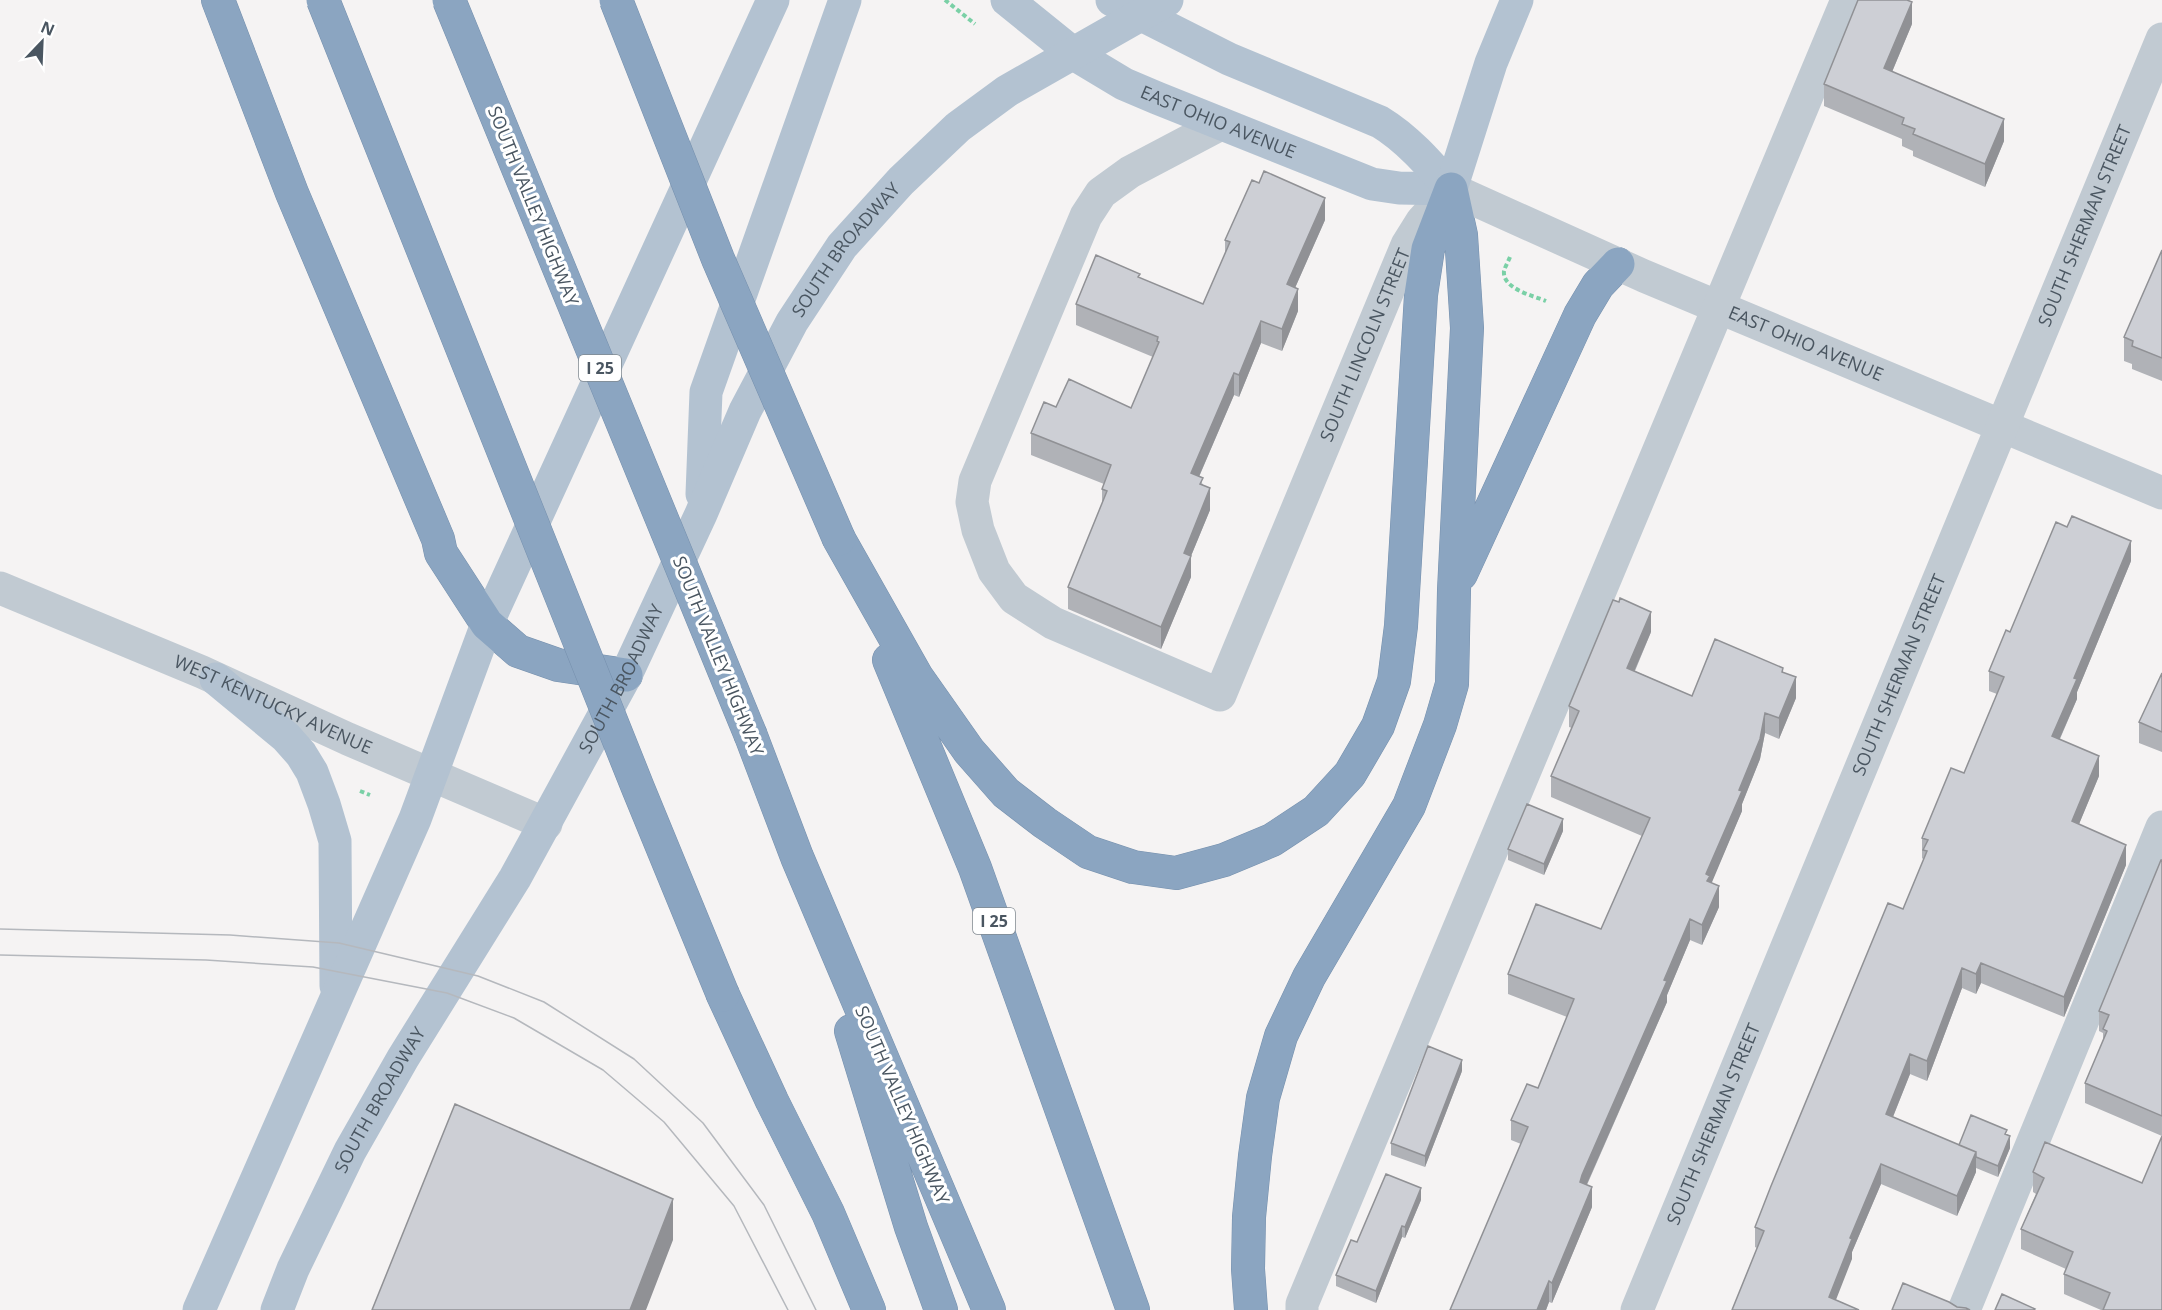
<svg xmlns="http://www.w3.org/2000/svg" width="2162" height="1310" viewBox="0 0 2162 1310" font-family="'Open Sans',sans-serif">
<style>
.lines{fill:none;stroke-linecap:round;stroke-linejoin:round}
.highway-casing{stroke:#7690ad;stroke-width:34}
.path{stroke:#7ad0a6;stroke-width:4;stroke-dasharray:4.5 3;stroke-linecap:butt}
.minor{stroke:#c1cad2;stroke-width:33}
.major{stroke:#b3c2d1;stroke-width:33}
.highway{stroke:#8ba5c1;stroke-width:33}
.tram{stroke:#b5b8bd;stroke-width:1.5}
.highway-bridge-casing{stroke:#7690ad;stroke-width:34;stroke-linecap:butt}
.highway-bridge{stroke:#8ba5c1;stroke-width:33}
.wall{fill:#b0b2b7}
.shaded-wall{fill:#909195}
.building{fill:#cdcfd5;stroke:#909195;stroke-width:1.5}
.labels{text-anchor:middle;stroke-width:6;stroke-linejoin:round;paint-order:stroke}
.shield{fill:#fff;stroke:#808990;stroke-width:1.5}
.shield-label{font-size:16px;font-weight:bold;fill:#4a5661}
.street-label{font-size:18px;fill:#4a5661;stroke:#fff}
</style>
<rect width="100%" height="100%" fill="#f5f3f3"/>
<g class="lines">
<defs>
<path id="highway" d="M 218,0 L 292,193 L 438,539 L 441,553 L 487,624 L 518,651 L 558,665 L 626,675
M 839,539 L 917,677 L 969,751 L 1006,793 L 1045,823 L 1088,852 L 1133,867 L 1176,873 L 1224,860 L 1272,840 L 1316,811 L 1350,774 L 1378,726 L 1394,681 L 1401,626 L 1421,295 L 1428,249 L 1451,189
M 1461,574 L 1580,315 L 1598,285 L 1618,264
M 889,660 L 975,868 L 1133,1310
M 751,736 L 797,857 L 989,1310
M 723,995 L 772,1101 L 828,1213 L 869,1310
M 851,1031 L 911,1227 L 941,1310
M 1251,1310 L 1248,1269 L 1249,1217 L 1255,1156 L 1263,1098 L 1281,1036 L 1309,977 L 1409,806 L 1440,725 L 1452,684 L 1454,590 L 1467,328 L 1461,235 L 1451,189"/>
</defs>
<!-- highway casing -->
<use href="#highway" class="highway-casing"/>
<!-- path -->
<path class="path" d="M 945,0 L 975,24
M 1510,257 C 1508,262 1505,267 1504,271 C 1502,289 1534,296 1546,301
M 360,791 L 370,795"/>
<!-- minor -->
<g class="minor">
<path id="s1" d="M 1221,124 L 1130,172 L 1101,193 L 1086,216 L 975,481 L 972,502 L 978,530 L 994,571 L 1014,598 L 1053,623 L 1220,695 L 1407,245 L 1422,221 L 1451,189 L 1644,276 L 2162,493"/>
<path id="s2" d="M 0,588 L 202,672 L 348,739 L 546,824"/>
<path d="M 1302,1310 L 1302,1304 L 1847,0"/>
<path id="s3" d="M 1637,1310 L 2162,39"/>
<path d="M 1964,1310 L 2162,827"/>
</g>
<!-- major -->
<g class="major">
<path id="s4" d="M 1007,0 L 1074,54 L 1124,84 L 1157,98 L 1372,184 L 1399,188 L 1451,189"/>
<path d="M 1112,0 L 1229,59 L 1380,122 C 1408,139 1430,165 1451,189"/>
<path d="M 1451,189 L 1491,63 L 1517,0"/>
<path d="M 702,494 L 706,392 L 845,0"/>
<path d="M 216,679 L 286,737 L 301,754 L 312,772 L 324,804 L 335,841 L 336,986"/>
<path d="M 199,1310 L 415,819 L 487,624 L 773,0"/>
<path id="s5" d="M 277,1310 L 293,1269 L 350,1151 L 403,1058 L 515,878 L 626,675 L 701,514 L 745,411 L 792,322 L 842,246 L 901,181 L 958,127 L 1007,91 L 1167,0"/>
</g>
<!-- highway -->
<use href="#highway" class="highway"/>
<!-- tram -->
<path class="tram" d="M 0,929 L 230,935 L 339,943 L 478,976 L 544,1002 L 634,1059 L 703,1123 L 764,1205 L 816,1310
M 0,955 L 206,960 L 313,967 L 447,993 L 514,1018 L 603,1070 L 664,1122 L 734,1206 L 788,1310"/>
<defs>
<path id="highway-bridge" d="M 323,0 L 638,788 L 723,995
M 449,0 L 751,736
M 616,0 L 718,259 L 839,539"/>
</defs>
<!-- highway-bridge casing -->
<use href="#highway-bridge" class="highway-bridge-casing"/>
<!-- highway-bridge -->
<use href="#highway-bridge" class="highway-bridge"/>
</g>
<!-- wall -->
<path class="wall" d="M 1912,24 L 1892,72 L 2004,141 L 1985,187 L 1913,156 L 1913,151 L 1902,146 L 1902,139 L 1824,106 L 1824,84 Z
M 1325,220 L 1295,288 L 1298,311 L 1282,351 L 1261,343 L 1239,397 L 1234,395 L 1199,477 L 1203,485 L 1210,510 L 1191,556 L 1191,577 L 1161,649 L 1068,609 L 1068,587 L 1102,505 L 1102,489 L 1104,484 L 1031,455 L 1031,433 L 1056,407 L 1131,408 L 1153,357 L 1076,325 L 1076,304 L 1140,278 L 1203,304 L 1225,254 L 1225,240 Z
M 2162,250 L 2162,381 L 2132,369 L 2132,364 L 2124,361 L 2124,337 Z
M 2131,561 L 2077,692 L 2077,699 L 2060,739 L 2099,776 L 2079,824 L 2126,865 L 2064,1017 L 1981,983 L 1976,994 L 1962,988 L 1927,1081 L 1910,1074 L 1893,1117 L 1959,1145 L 2007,1135 L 2010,1148 L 1998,1177 L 1976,1168 L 1976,1172 L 1957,1216 L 1881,1184 L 1852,1252 L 1852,1259 L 1732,1310 L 1757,1248 L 1755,1247 L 1755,1227 L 1903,909 L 1923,861 L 1923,859 L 1922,858 L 1922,838 L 1964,773 L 1997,694 L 1989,691 L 1989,671 L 2010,632 Z
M 1651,632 L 1635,671 L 1692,696 L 1783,672 L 1796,698 L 1779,739 L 1765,733 L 1760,759 L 1742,804 L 1742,811 L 1711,883 L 1719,907 L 1702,945 L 1690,940 L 1667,995 L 1667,1002 L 1587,1185 L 1592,1207 L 1552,1303 L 1549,1302 L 1546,1310 L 1450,1310 L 1521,1144 L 1511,1140 L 1511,1120 L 1538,1088 L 1567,1017 L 1508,994 L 1508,974 L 1601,929 L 1642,836 L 1551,797 L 1551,776 L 1572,728 L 1569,727 L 1569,706 Z
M 2162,673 L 2162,752 L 2139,743 L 2139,722 Z
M 1563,831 L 1544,875 L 1508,860 L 1508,849 Z
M 2162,860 L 2162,1136 L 2085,1103 L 2085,1083 L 2103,1042 L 2103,1033 L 2099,1031 L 2099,1011 Z
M 1462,1071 L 1425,1167 L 1391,1155 L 1391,1143 Z
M 2033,1172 L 2142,1183 L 2162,1310 L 2101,1310 L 2064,1294 L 2064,1274 L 2066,1269 L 2021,1249 L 2021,1229 L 2036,1194 L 2033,1192 Z
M 1421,1200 L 1405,1238 L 1402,1237 L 1376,1303 L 1336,1286 L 1336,1275 L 1357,1242 Z"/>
<!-- shaded-wall -->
<path class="shaded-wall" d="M 1912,2 L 1912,24 L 1884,91 L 1884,68 Z
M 2004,119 L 2004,141 L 1985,187 L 1985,164 Z
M 1325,198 L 1325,220 L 1287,306 L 1287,284 Z
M 1298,289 L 1298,311 L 1282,351 L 1282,329 Z
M 1261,321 L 1261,343 L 1239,397 L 1239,375 Z
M 1234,373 L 1234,395 L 1191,495 L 1191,473 Z
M 1210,488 L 1210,510 L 1191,556 L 1191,577 L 1161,649 L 1161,627 L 1184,553 Z
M 2131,541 L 2131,561 L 2077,692 L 2077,699 L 2052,756 L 2052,736 L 2074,678 Z
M 1651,612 L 1651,632 L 1627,688 L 1627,668 Z
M 1796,677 L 1796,698 L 1779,739 L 1779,718 Z
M 1765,713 L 1765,733 L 1760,759 L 1742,804 L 1742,811 L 1710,887 L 1710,896 L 1706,874 L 1739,790 Z
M 2099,756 L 2099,776 L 2072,841 L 2072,821 Z
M 1563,819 L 1563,831 L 1544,875 L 1544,864 Z
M 2126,845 L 2126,865 L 2064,1017 L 2064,997 Z
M 1719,886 L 1719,907 L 1702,945 L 1702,925 Z
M 1690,919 L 1690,940 L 1667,995 L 1667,1002 L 1582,1195 L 1580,1182 L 1582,1175 Z
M 1981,963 L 1981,983 L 1976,994 L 1976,974 Z
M 1962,968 L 1962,988 L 1927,1081 L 1927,1061 Z
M 1910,1054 L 1910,1074 L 1886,1134 L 1886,1114 Z
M 1462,1060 L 1462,1071 L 1425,1167 L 1425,1156 Z
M 2010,1136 L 2010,1148 L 1998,1177 L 1998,1166 Z
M 1976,1152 L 1976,1172 L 1957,1216 L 1957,1196 Z
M 1881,1164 L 1881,1184 L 1852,1252 L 1852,1259 L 1832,1310 L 1829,1297 L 1850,1238 Z
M 1592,1187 L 1592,1207 L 1552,1303 L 1552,1283 Z
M 1421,1188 L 1421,1200 L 1405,1238 L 1405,1227 Z
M 673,1199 L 673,1240 L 646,1310 L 630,1310 Z
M 1402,1226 L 1402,1237 L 1376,1303 L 1376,1291 Z
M 1549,1281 L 1549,1302 L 1546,1310 L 1537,1310 Z"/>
<!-- building -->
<path class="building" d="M 1858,0 L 1907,0 L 1912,2 L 1884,68 L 2004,119 L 1985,164 L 1913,134 L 1915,129 L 1902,124 L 1904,118 L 1824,84 Z
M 1264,171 L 1325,198 L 1287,284 L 1298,289 L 1282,329 L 1261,321 L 1239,375 L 1234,373 L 1191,473 L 1203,478 L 1200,484 L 1210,488 L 1184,553 L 1191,556 L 1161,627 L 1068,587 L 1107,491 L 1102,489 L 1111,465 L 1031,433 L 1044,402 L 1056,407 L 1069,379 L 1131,408 L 1159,342 L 1157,341 L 1158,337 L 1076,304 L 1096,255 L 1140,274 L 1138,277 L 1203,304 L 1230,242 L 1225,240 L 1252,180 L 1259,183 Z
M 2162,250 L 2162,358 L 2132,346 L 2133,341 L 2124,337 Z
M 2072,516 L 2131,541 L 2074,678 L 2077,679 L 2052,736 L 2099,756 L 2072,821 L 2126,845 L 2064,997 L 1981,963 L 1976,974 L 1962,968 L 1927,1061 L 1910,1054 L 1886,1114 L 1976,1152 L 1957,1196 L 1881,1164 L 1850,1238 L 1852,1239 L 1829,1297 L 1859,1310 L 1732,1310 L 1764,1231 L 1755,1227 L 1771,1186 L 1888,903 L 1903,909 L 1927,851 L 1923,850 L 1928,840 L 1922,838 L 1951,768 L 1964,773 L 2004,677 L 1989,671 L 2006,630 L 2010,632 L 2056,522 L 2067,527 Z
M 1620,598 L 1651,612 L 1627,668 L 1692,696 L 1715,639 L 1783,668 L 1782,672 L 1796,677 L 1779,718 L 1765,713 L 1760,739 L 1739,790 L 1742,791 L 1706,874 L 1710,876 L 1707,881 L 1719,886 L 1702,925 L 1690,919 L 1664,980 L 1667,981 L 1582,1175 L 1580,1182 L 1592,1187 L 1552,1283 L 1549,1281 L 1537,1310 L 1450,1310 L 1528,1127 L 1511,1120 L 1527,1084 L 1538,1088 L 1574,999 L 1508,974 L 1536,904 L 1601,929 L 1650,818 L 1551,776 L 1579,711 L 1569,706 L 1613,600 L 1619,602 Z
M 2162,673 L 2162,732 L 2139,722 Z
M 1527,804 L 1563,819 L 1544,864 L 1508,849 Z
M 2161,860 L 2162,860 L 2162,1116 L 2085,1083 L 2107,1031 L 2103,1029 L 2109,1015 L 2099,1011 Z
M 1428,1046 L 1462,1060 L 1425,1156 L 1391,1143 Z
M 455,1104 L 673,1199 L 630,1310 L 372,1310 Z
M 1971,1115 L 2007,1130 L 2005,1134 L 2010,1136 L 1998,1166 L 1976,1157 L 1976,1152 L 1959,1145 Z
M 2162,1136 L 2162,1310 L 2103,1310 L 2110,1293 L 2064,1274 L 2073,1252 L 2021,1229 L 2044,1178 L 2033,1172 L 2045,1142 L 2142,1183 Z
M 1386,1174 L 1421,1188 L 1405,1227 L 1402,1226 L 1376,1291 L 1336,1275 L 1351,1240 L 1357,1242 Z
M 1903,1283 L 1949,1302 L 1957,1307 L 1966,1308 L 1970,1310 L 1892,1310 Z
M 2002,1294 L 2035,1309 L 2034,1310 L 1995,1310 Z"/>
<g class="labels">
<!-- shield labels -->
<g class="shield">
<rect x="579" y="355" width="42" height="26" rx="4.5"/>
<rect x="973" y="908" width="42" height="26" rx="4.5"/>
</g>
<g class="shield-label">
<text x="600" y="374">I 25</text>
<text x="994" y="927">I 25</text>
</g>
<!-- street labels -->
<g class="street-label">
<text dy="6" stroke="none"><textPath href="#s4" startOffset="246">EAST OHIO AVENUE</textPath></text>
<text transform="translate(533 206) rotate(68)" y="6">SOUTH VALLEY HIGHWAY</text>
<text dy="6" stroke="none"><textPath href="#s3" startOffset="1173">SOUTH SHERMAN STREET</textPath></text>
<text dy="6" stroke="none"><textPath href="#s5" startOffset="1206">SOUTH BROADWAY</textPath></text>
<text dy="6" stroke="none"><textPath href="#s1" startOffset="1755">EAST OHIO AVENUE</textPath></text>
<text dy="6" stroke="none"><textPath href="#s1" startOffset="1188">SOUTH LINCOLN STREET</textPath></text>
<text transform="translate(718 656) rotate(68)" y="6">SOUTH VALLEY HIGHWAY</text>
<text dy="6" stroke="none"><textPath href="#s3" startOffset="687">SOUTH SHERMAN STREET</textPath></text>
<text dy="6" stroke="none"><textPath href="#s5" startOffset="720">SOUTH BROADWAY</textPath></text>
<text dy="6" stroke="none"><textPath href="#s2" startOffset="297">WEST KENTUCKY AVENUE</textPath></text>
<text dy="6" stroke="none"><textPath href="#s5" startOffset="234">SOUTH BROADWAY</textPath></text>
<text transform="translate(902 1105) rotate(67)" y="6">SOUTH VALLEY HIGHWAY</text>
<text dy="6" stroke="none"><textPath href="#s3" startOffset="201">SOUTH SHERMAN STREET</textPath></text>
</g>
</g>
<!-- north arrow -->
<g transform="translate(42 42) rotate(23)" stroke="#ffffff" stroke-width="4.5" paint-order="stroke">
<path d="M0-4.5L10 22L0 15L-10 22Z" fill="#4a5661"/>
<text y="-9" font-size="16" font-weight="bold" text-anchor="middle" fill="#4a5661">N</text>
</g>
</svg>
